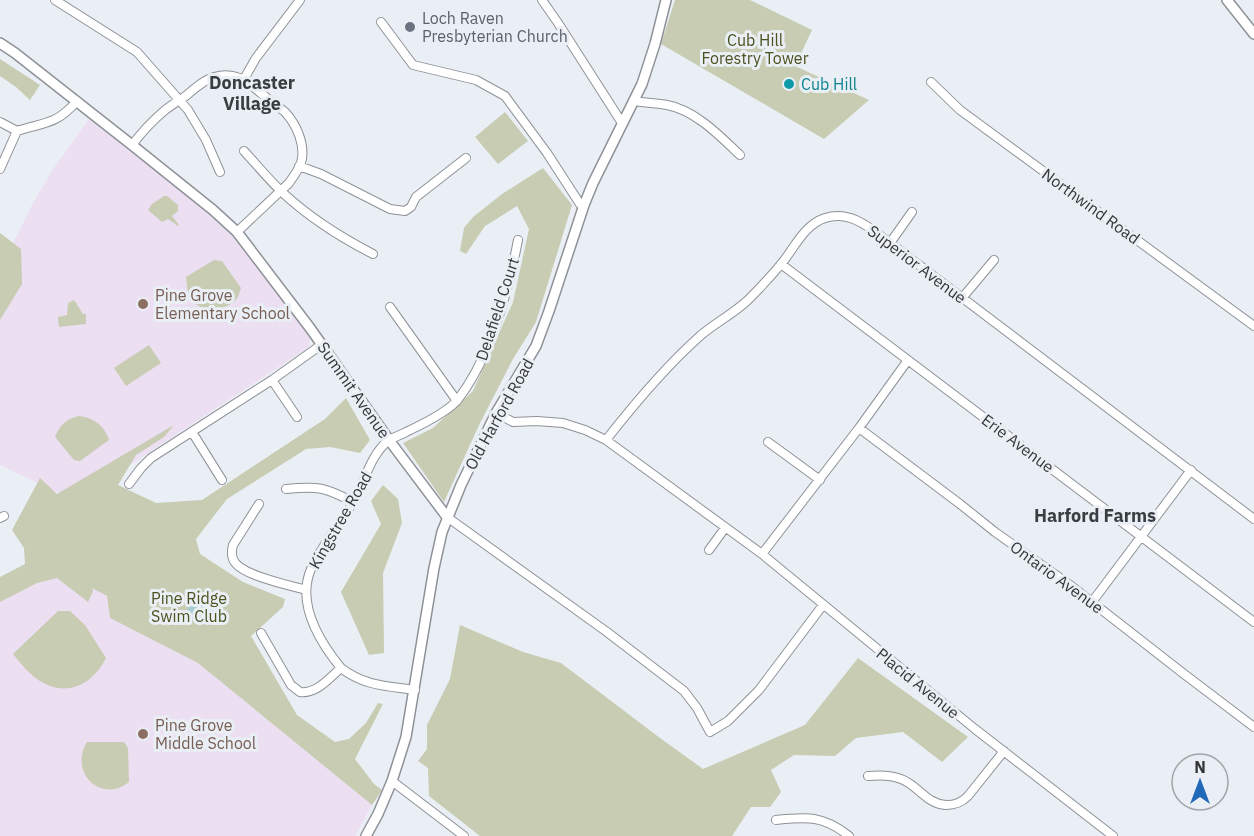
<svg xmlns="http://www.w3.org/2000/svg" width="1254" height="836" viewBox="0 0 1254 836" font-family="'IBM Plex Sans',sans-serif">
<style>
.education{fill:#ecdff2}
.green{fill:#c7ccb2}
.water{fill:#a4ced1}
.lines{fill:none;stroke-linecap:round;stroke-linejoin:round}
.minor-casing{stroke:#8e9298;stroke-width:10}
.tertiary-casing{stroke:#8e9298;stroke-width:12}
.minor{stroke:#fff;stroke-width:8}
.tertiary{stroke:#fff;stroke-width:9}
.worship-dot{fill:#6b7280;stroke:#eaeff5;stroke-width:2}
.culture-dot{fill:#0f9aa8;stroke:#eaeff5;stroke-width:2}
.education-dot{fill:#8d6e63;stroke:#eaeff5;stroke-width:2}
.labels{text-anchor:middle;stroke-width:6;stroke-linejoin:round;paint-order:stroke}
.worship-label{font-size:16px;fill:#5b616d;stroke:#eaeff5;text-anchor:start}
.park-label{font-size:16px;fill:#4a521f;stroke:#eaeff5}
.culture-label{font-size:16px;fill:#0d838f;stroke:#eaeff5;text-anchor:start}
.street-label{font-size:16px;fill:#343638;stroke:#eaeff5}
.education-label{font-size:16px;fill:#785e54;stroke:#eaeff5;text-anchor:start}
.neighbourhood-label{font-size:18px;font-weight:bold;fill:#3a3e43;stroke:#eaeff5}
</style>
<rect width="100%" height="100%" fill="#eaeff5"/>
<!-- education -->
<path class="education" d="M 89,119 L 195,202 L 238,242 L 260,268 L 310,338 L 309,347 L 75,501 L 0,465 L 0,270 L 32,205 L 51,172 Z
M 61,570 L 107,596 L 110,618 L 198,663 L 372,805 L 355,836 L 0,836 L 0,602 Z"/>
<!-- green -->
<path class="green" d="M 675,0 L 750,0 L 812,30 L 795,66 L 869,100 L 824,139 L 661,44 Z
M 0,59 L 40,85 L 30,100 L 16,87 L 0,76 Z
M 505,112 L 528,141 L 498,164 L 475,137 Z
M 543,168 L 572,205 L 536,322 L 513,359 L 479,425 L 444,502 L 403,443 L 433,428 L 473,391 L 513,302 L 529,229 L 517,206 L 485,226 L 466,254 L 460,251 L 464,228 L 473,217 L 502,194 Z
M 164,196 L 167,196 L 178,205 L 178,211 L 172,216 L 179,225 L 178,226 L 168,219 L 162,222 L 148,210 L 152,204 Z
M 0,233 L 21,249 L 22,284 L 0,320 Z
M 214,260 L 222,261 L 241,288 C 240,291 239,294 238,297 C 229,311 202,314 192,300 C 187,294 187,285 186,277 Z
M 74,300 L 83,314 L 86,314 L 86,324 L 59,327 L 58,317 L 67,315 L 68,303 Z
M 149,345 L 161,363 L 126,386 L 114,368 Z
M 346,398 L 370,440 L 360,453 L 330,447 L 306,449 L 227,499 L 196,539 L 200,554 L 243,582 L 285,599 L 283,607 L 251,636 L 297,715 L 335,742 L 349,739 L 366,723 L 378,703 L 383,704 L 355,759 L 374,784 L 382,790 L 372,805 L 198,663 L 110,618 L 107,596 L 92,588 L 93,591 L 88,602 L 57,578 L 37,583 L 0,602 L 0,577 L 25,564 L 24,548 L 12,530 L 40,478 L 57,494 L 174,425 L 164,437 L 136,455 L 118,485 L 156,503 L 202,500 L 325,419 Z
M 79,416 C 94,418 104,425 109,440 L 80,461 L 74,460 L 55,437 C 60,425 66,419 79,416 Z
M 383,485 L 398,499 L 402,523 L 383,573 L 384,653 L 369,655 L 341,592 L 381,524 L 371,501 Z
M 58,611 L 70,611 L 85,625 L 106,658 C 93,684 67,698 40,681 C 29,674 21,664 13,654 Z
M 460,625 L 523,652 L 561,663 L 660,738 L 703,769 L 805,725 L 858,658 L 968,737 L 942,762 L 903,732 L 856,738 L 835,756 L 794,755 L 771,770 L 781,792 L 770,807 L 751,807 L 732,836 L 480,836 L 429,796 L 428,768 L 418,761 L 427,749 L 427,725 L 450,679 Z
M 87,742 L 124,742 L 128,748 L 129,782 C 102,804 68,773 87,742 Z"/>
<!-- water -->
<path class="water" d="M 195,595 L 218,606 L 212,619 L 198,611 L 193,621 L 184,616 Z"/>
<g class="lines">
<defs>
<path id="minor" d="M 55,0 L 137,52 L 188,110 L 206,140 L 220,172
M 542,0 L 558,23 L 622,123
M 381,22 L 413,65 L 476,80 L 505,96 L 547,153 L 580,204 L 584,205
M 244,79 L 256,58 L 300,0
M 931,82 L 960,110 L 1254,326
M 635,101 C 645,103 657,103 667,105 C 695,110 720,136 740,155
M 0,122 L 17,131 L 0,169
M 17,131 C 45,122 56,125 77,101
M 132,145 C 142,132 152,121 164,111 C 171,105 179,101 187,95 C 195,88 204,80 214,77 C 238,70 249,84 267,98 C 272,103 279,107 285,112 C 297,125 306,146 301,163 C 298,171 293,177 289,183 L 237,232
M 244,151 C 257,165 269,180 283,193 C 310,218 340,237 373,254
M 299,166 L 321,174 L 390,209 L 405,211 L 411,207 L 416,197 L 466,158
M 890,243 L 912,212
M 781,264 L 1254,622
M 963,297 L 994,260
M 390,307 L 457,401
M 272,380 L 297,417
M 496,413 L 513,422 L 537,421 L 563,423 L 585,430 L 606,440 L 762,554 L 975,729 L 1113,836
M 859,428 L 960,504 L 995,532 L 1070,585 L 1184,674 L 1254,727
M 192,432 L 222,480
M 606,440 C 635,403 665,367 700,336 C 715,323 733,314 748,300 C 759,289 772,275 782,263 C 795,247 804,225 825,218 C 851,210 870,228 890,243 L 1254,519
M 768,442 L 820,480
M 129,484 L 141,468 L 151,458 L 272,380 L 321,345
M 286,489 C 318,486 325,487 353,502
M 259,504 L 233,545 C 232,549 231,554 233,559 C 238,575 289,585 306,590
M 447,517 L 607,632 L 684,691 L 697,708 L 710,732 L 728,721 L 759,690 L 823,605
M 0,518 L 4,516
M 709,550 L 725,528
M 762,554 L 859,428 L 908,360
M 1092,602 L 1191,470
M 261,633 L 291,685 L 300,692 C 317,694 329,678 341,668 C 364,686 387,686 415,690
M 341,668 C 319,641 296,604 311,569 C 322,544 342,522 355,499 C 365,480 371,454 389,440 C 394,437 401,435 406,432 C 421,425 450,411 459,398 C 491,356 508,292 518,240
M 868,776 C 879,775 891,775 901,779 C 918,785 926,804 946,805 C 955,805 961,803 968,796 L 1004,751
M 392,781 L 464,836
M 776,820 C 807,817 823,815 849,836"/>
<path id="tertiary" d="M 1227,0 L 1254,34
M 0,43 L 15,53 L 132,145 L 213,210 L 237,232 L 310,328 L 389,440 L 447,517
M 366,836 L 378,814 L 392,781 L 406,737 L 434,568 L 442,532 L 461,485 L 496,413 L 536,346 L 549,311 L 584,205 L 593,183 L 642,84 L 655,44 L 666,0"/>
</defs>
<!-- minor casing -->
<use href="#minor" class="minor-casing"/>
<!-- tertiary casing -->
<use href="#tertiary" class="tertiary-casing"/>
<!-- minor -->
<use href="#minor" class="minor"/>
<!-- tertiary -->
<use href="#tertiary" class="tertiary"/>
</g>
<!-- markers -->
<circle class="worship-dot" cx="410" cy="27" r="6"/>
<circle class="culture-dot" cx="789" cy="84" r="6"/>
<g class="education-dot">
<circle cx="143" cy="304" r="6"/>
<circle cx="143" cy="734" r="6"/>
</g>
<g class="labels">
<!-- worship labels -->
<g class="worship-label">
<text x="422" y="24">Loch Raven<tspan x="422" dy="18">Presbyterian Church</tspan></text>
</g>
<!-- park labels -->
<g class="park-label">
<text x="755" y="46">Cub Hill<tspan x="755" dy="18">Forestry Tower</tspan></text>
<text x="189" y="604">Pine Ridge<tspan x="189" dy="18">Swim Club</tspan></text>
</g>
<!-- culture labels -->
<g class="culture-label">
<text x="801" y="90">Cub Hill</text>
</g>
<!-- street labels -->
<g class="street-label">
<text transform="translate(1091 206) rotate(36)" y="6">Northwind Road</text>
<text transform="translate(917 264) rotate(37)" y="6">Superior Avenue</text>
<text transform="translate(497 309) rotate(-72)" y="6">Delafield Court</text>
<text transform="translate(354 390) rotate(55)" y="6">Summit Avenue</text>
<text transform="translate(499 414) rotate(-61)" y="6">Old Harford Road</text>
<text transform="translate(1018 443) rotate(37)" y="6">Erie Avenue</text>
<text transform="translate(340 520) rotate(-60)" y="6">Kingstree Road</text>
<text transform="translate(1057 577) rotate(36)" y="6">Ontario Avenue</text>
<text transform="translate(918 683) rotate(39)" y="6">Placid Avenue</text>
</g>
<!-- education labels -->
<g class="education-label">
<text x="155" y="301">Pine Grove<tspan x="155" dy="18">Elementary School</tspan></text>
<text x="155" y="731">Pine Grove<tspan x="155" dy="18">Middle School</tspan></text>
</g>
<!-- neighbourhood labels -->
<g class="neighbourhood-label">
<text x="252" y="89">Doncaster<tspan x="252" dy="21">Village</tspan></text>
<text x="1095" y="522">Harford Farms</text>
</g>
</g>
<!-- north arrow -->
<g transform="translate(1200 782)"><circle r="28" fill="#eaeff5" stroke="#a1a5a9" stroke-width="1.5"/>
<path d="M0-4.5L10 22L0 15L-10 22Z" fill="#2069b9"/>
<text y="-9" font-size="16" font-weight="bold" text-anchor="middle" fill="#343638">N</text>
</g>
</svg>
